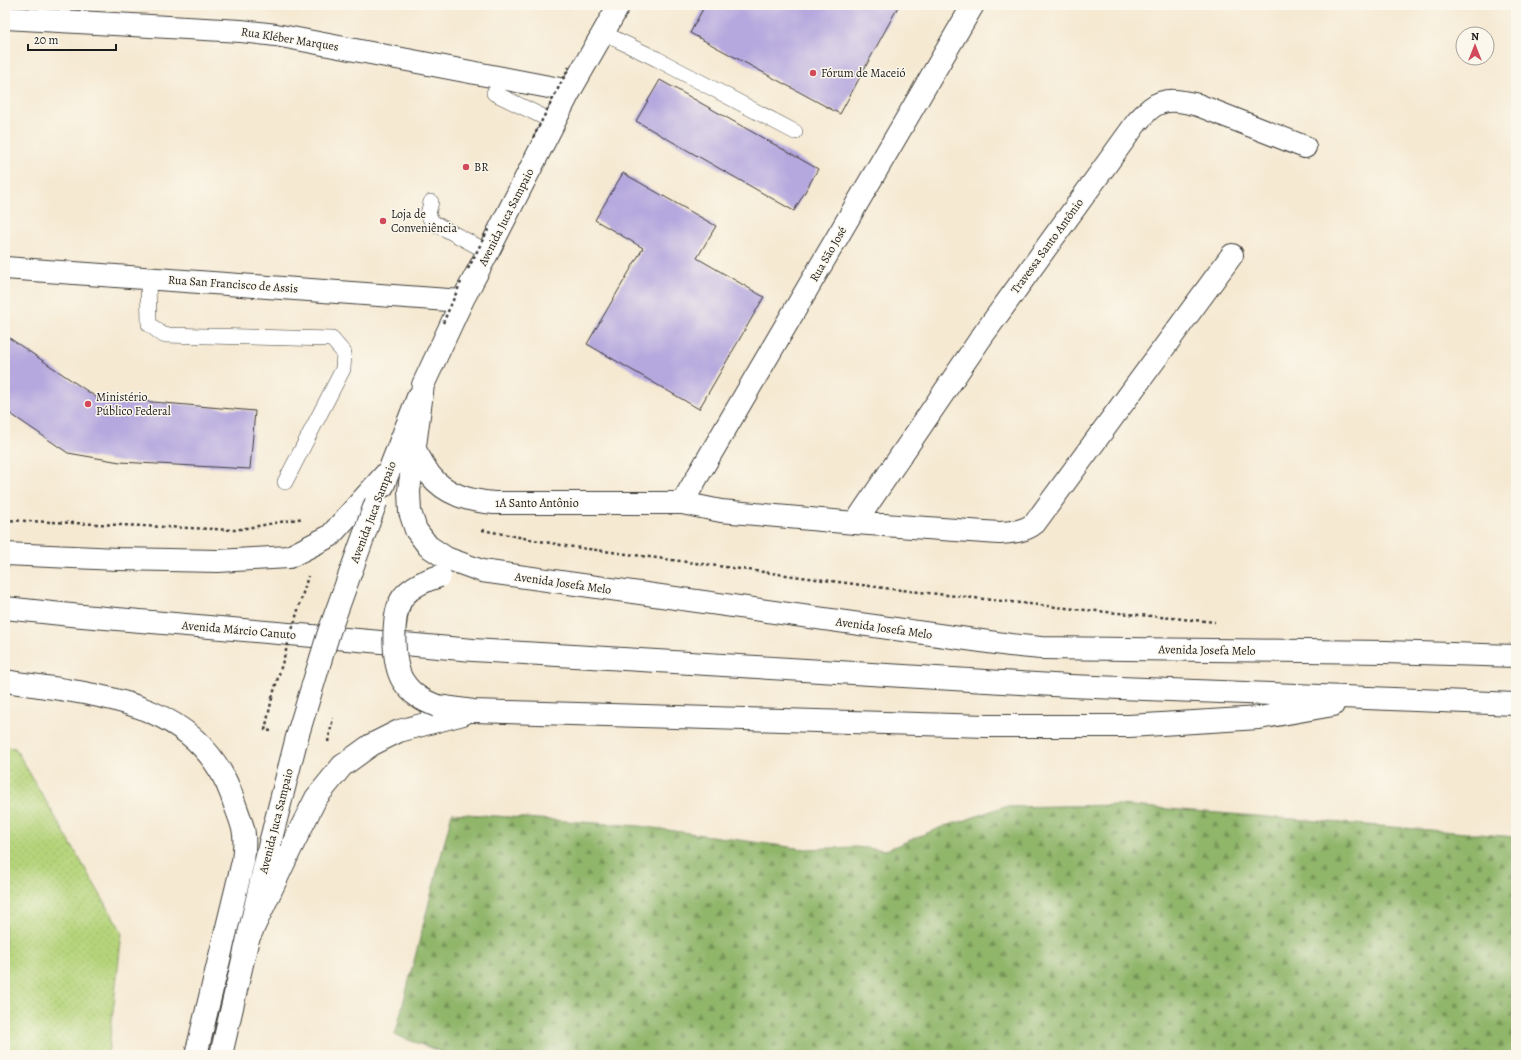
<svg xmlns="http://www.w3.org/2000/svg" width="1521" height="1060" viewBox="0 0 1521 1060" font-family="Alegreya,serif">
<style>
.grass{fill:url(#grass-dots);stroke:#68784b}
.forest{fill:url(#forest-firs);stroke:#566943}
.building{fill:#b5a8de}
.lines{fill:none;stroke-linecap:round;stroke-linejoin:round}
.service-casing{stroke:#3d3b37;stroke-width:16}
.minor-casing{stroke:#3d3b37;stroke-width:24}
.secondary-casing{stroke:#3d3b37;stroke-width:24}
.primary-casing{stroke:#3d3b37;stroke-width:24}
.path{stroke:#3d3b37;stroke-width:2.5;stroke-dasharray:3 3;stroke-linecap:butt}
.service{stroke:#fff;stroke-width:15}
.minor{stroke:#fff;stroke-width:22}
.secondary{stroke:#fff;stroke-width:22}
.primary{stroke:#fff;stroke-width:22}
.secondary-bridge-casing{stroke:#3d3b37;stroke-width:24;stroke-linecap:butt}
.primary-bridge-casing{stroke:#3d3b37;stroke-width:24;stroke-linecap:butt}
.path-bridge{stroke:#3d3b37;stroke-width:2.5;stroke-dasharray:3 3;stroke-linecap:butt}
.secondary-bridge{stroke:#fff;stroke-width:22}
.primary-bridge{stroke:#fff;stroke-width:22}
.poi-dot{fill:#d1495b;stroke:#fbf7ec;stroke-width:1.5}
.labels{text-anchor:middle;stroke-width:3;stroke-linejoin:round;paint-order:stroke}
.street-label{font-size:12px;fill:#1c1c1c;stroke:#fbf7ec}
.poi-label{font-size:12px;fill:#1c1c1c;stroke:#fbf7ec;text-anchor:start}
</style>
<defs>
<pattern id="grass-dots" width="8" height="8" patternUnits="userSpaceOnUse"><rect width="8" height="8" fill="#b5d47a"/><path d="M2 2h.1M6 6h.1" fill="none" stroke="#9bb569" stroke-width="1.8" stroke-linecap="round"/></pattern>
<pattern id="forest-firs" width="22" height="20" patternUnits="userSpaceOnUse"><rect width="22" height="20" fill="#90b66a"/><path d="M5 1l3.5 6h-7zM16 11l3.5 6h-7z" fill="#759356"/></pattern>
</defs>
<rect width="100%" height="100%" fill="#fbf7ec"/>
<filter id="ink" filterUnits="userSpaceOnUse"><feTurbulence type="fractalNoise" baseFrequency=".025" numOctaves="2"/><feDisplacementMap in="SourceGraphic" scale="8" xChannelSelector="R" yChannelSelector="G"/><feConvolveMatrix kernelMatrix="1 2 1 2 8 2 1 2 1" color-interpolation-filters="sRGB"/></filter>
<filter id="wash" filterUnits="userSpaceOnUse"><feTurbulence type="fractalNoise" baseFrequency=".012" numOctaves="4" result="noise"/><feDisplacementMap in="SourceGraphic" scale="16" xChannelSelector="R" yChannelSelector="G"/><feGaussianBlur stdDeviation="0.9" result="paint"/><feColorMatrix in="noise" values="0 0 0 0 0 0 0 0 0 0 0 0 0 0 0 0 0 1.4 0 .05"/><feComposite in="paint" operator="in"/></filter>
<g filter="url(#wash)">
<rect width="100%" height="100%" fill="#f5e9d2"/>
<!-- grass -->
<path class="grass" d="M 5,747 L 15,748 L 122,932 L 108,1055 L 5,1055 Z"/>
<!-- forest -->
<path class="forest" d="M 1119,805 L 1516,837 L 1516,1055 L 450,1055 L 395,1035 L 452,813 L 639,826 L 804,849 L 855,847 L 886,850 L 944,826 L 963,821 L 1002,807 Z"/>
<g id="blocks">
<!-- building -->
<path class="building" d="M 705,5 L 899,5 L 840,114 L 690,33 Z
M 660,80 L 818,169 L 794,211 L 636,121 Z
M 623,173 L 716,226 L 697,258 L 764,297 L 699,409 L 587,344 L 643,248 L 595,220 Z
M 5,335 L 96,397 L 255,411 L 250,469 L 120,462 L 68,453 L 5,410 Z"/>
</g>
</g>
<g filter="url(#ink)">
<use href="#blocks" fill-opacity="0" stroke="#3d3b37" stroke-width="1"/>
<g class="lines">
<defs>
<path id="service" d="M 603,33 L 657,59 L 795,132
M 494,93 L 554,122
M 431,202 L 428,214 L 432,222 L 488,252
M 148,278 L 149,324 L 163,335 L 332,339 L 344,353 L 343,369 L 285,482"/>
<path id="minor" d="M 5,18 L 241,31 L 276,35 L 570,91
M 5,268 L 462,301
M 415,450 C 420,458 424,467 430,475 C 446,495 470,501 494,503 L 682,503 L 721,511 L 855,523 L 999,533 C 1012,532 1024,532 1035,523 L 1232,255
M 682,503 L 973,5
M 855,523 L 983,335 L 1137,122 C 1141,118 1146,112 1151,108 C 1165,97 1182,101 1198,105 L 1305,147"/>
<path id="secondary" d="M 383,486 L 418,397
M 5,681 C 93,695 197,698 232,796 C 235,807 243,823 244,834 C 245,842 244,852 243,861 L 196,1055
M 221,1055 L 270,843"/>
<path id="primary" d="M 619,5 L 570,91 L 488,252 L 462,301 L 423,385 L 409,491 L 410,512 L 416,530 L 428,546 L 446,558 L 482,571 L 1010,645 L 1041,648 L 1385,652 L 1516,656
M 5,554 L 118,559 L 218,561 L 289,557 L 330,536 L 390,469
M 5,608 L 71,615 L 473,650 L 1070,686 L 1516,704
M 437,706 L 473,711 L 987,726 L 1129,726 L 1259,718 L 1333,705
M 248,939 L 290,850 L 316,798 L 342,766 L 371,745 L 399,731 L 463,714"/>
</defs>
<!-- service casing -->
<use href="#service" class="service-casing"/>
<!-- minor casing -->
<use href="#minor" class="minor-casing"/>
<!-- secondary casing -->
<use href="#secondary" class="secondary-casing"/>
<!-- primary casing -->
<use href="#primary" class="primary-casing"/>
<!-- path -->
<path class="path" d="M 5,520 L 235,530 L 303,518
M 482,530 L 566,546 L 892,589 L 1075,609 L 1215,622
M 271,731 L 265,730 L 272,698
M 328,742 L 333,718"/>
<!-- service -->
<use href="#service" class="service"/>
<!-- minor -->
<use href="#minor" class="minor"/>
<!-- secondary -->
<use href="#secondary" class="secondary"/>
<!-- primary -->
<use href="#primary" class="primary"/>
<defs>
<path id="secondary-bridge" d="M 270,843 L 297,737 L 329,632 L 376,502"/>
<path id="primary-bridge" d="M 437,706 C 422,700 412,695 403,681 C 392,664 391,614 403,597 C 412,586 426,580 440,576"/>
</defs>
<!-- secondary-bridge casing -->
<use href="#secondary-bridge" class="secondary-bridge-casing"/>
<!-- primary-bridge casing -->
<use href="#primary-bridge" class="primary-bridge-casing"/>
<!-- path-bridge -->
<path class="path-bridge" d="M 533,138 L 569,67
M 468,269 L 490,226
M 443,323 L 461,282
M 272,698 L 308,576"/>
<!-- secondary-bridge -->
<use href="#secondary-bridge" class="secondary-bridge"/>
<!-- primary-bridge -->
<use href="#primary-bridge" class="primary-bridge"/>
</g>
</g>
<!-- markers -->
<g class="poi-dot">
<circle cx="813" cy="73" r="4"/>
<circle cx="466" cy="167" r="4"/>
<circle cx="383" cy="221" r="4"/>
<circle cx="88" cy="404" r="4"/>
</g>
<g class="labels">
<!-- street labels -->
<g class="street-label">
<text transform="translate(290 39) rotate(9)" y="4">Rua Kléber Marques</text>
<text transform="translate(506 217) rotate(-63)" y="4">Avenida Juca Sampaio</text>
<text transform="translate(1047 246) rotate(-54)" y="4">Travessa Santo Antônio</text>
<text transform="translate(828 254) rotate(-60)" y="4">Rua São José</text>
<text transform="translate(233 284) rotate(4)" y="4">Rua San Francisco de Assis</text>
<text x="537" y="507">1A Santo Antônio</text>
<text transform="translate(373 512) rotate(-69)" y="4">Avenida Juca Sampaio</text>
<text transform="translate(563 583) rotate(8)" y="4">Avenida Josefa Melo</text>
<text transform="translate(884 628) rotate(8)" y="4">Avenida Josefa Melo</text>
<text transform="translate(239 630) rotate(5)" y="4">Avenida Márcio Canuto</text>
<text transform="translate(1207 650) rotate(1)" y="4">Avenida Josefa Melo</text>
<text transform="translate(276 821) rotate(-76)" y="4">Avenida Juca Sampaio</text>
</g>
<!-- poi labels -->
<g class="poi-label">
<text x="821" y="77">Fórum de Maceió</text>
<text x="474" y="171">BR</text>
<text x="391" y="218">Loja de<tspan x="391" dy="14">Conveniência</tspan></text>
<text x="96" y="401">Ministério<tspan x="96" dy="14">Público Federal</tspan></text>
</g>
</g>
<!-- margin -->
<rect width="1521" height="1060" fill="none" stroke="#fbf7ec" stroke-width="20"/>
<!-- north arrow -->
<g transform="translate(1475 46)"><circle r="19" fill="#fbf7ec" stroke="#a29f99"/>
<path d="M0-3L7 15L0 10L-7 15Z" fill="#d1495b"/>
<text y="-6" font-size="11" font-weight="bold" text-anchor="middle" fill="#1c1c1c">N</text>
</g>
<!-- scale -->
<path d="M28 44v6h88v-6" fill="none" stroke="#1c1c1c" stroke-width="2"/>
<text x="34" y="44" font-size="12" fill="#1c1c1c" stroke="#fbf7ec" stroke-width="3" paint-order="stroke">20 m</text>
</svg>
